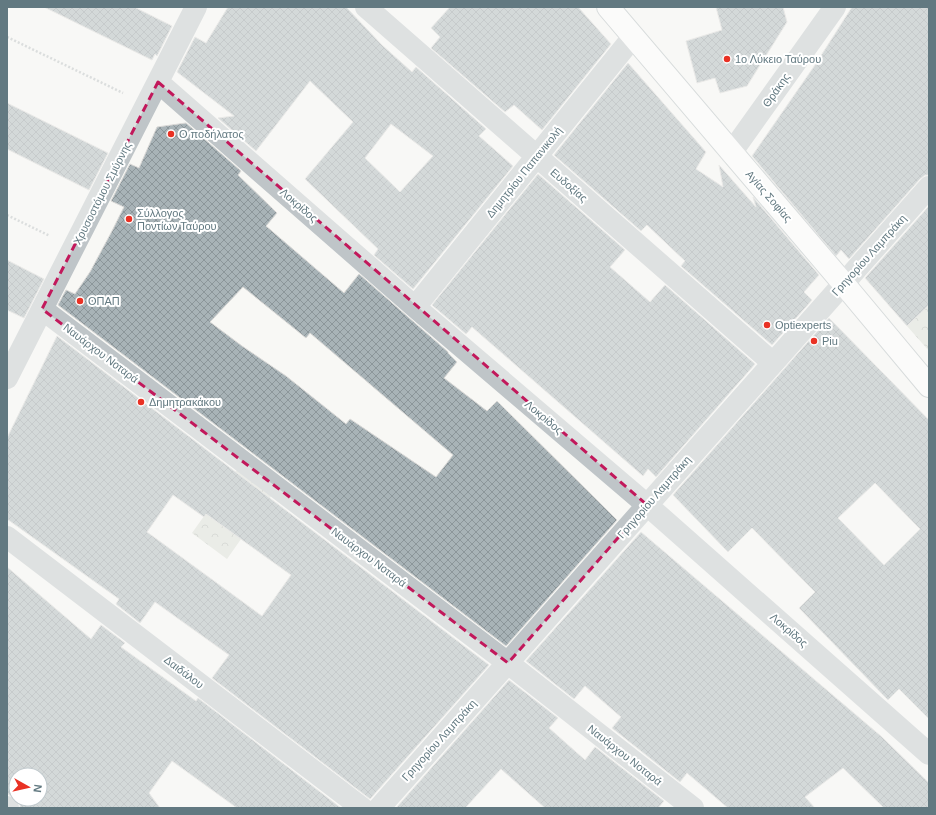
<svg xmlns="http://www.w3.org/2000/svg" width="936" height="815" viewBox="0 0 936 815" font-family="Arial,sans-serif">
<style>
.forest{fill:url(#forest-crowns)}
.building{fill:url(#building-cross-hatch);stroke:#dad9d7;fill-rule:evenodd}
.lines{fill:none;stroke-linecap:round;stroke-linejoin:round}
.secondary-casing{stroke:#b1babd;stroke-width:24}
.path{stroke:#b9bec0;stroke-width:2.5;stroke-dasharray:2 2;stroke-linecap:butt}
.street{stroke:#bfc5c8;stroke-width:22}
.secondary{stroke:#fff;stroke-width:22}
.marked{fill:none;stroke:#c2185b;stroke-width:3;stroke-dasharray:8 5;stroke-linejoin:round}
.poi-dot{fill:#e93124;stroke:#fff;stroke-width:1.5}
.labels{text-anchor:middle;stroke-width:4;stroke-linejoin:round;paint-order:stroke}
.poi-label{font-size:11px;fill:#627981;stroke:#fff;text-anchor:start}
.street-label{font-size:11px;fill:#627981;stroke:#fff}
</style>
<defs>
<pattern id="forest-crowns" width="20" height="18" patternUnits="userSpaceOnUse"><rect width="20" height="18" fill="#d9ddd4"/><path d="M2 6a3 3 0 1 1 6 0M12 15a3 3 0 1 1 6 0" fill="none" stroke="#b3b8b1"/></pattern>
<pattern id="building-cross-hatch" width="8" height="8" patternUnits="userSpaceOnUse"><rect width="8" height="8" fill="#a8b3b7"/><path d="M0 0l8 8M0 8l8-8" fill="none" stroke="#8c969a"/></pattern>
</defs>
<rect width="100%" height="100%" fill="#f8f8f5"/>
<!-- forest -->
<path class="forest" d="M 929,305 L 929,351 L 907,326 Z
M 237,470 L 272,495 L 227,559 L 192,533 Z"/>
<!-- building -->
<path class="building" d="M 44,7 L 134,7 L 172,26 L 157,56 L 155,54 L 152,60 Z
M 228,7 L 346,7 L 382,45 L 412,72 L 416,67 L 486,129 L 479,136 L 513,166 L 413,289 L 374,255 L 378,249 L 305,179 L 353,122 L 310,81 L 256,151 L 218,118 L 234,116 L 177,72 L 195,37 L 206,43 ZM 391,124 L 433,156 L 400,192 L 365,158 Z
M 450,7 L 578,7 L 611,44 L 542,130 L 514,105 L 505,112 L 431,48 L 440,37 L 431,28 Z
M 716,7 L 783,7 L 787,22 L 747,86 L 720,93 L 715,78 L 697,83 L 686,41 L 722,30 Z
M 852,7 L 929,7 L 929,175 L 925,175 L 920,179 L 849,259 L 841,250 L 836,256 L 752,156 L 815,65 Z
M 628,63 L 706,152 L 696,169 L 723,187 L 719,165 L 756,207 L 753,197 L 819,275 L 804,292 L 812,300 L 772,345 L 681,266 L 685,261 L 647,225 L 641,231 L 554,155 Z
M 7,103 L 108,153 L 89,190 L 7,149 Z
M 186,123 L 241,171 L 238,175 L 277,213 L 266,226 L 344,293 L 359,274 L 448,352 L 448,353 L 457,362 L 444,378 L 487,411 L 497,401 L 617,520 L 506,646 L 58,305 L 66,290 L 75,294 L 90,272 L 112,231 L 124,207 L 111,201 L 130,164 L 139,168 L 157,127 ZM 243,287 L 306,338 L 310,333 L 453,455 L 436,477 L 350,419 L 346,424 L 286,376 L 242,346 L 210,322 Z
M 538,174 L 625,250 L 610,267 L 650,302 L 665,285 L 755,364 L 656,477 L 648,469 L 643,476 L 472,327 L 466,334 L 432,305 Z
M 929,206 L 929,305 L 907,326 L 865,278 Z
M 7,260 L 44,279 L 24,318 L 7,310 Z
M 829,318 L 929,420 L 929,719 L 899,689 L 888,700 L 799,608 L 815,592 L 752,528 L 728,552 L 673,495 ZM 875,483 L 920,529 L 884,565 L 838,518 Z
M 57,336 L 489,665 L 370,799 L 212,678 L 229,655 L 155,602 L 140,623 L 116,604 L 119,599 L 7,519 L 7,438 ZM 173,495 L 204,517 L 206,514 L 291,575 L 262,616 L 147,532 Z
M 641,532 L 882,737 L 929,783 L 929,808 L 884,808 L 843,768 L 805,797 L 815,808 L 728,808 L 687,773 L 680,782 L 612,728 L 621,717 L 585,686 L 574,699 L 526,661 Z
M 7,567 L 91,639 L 101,625 L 125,643 L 121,647 L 196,701 L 198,698 L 341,808 L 237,808 L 172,761 L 149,793 L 160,808 L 20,808 L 20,804 L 17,799 L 40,799 L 40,775 L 16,775 L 16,798 L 9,795 L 7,792 Z
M 509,680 L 558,718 L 549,728 L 585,760 L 595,747 L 664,801 L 658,808 L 545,808 L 501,769 L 465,808 L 396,808 Z"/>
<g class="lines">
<defs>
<path id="secondary" d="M 608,7 L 843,283 L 929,386"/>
</defs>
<!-- secondary casing -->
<use href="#secondary" class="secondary-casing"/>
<!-- path -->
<path class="path" d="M 7,37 L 123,93
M 7,215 L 50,236"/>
<!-- street -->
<path class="street" d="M 366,7 L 773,363
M 158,82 L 415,307 L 647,505 L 929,754
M 731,153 L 835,7
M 415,307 L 633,37
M 42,309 L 508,663 L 693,808
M 7,378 L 196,7
M 7,537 L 362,808
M 7,807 L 8,808
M 379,808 L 929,187"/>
<!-- secondary -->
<use href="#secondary" class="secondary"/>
</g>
<!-- marked area -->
<path d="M0 0H936V815H0ZM 158,82 L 647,505 L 508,663 L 42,309 Z" fill="#f8f8f5" fill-opacity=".55" fill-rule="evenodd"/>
<path class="marked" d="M 158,82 L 647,505 L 508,663 L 42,309 Z"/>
<!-- markers -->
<g class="poi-dot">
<circle cx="727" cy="59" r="4"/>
<circle cx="171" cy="134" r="4"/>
<circle cx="129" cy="219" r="4"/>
<circle cx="80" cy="301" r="4"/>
<circle cx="767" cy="325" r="4"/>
<circle cx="814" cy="341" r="4"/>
<circle cx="141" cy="402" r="4"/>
</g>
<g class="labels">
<!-- poi labels -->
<g class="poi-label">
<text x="735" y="63">1ο Λύκειο Ταύρου</text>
<text x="179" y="138">Ο ποδήλατος</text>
<text x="137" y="217">Σύλλογος<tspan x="137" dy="13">Ποντίων Ταύρου</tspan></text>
<text x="88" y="305">ΟΠΑΠ</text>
<text x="775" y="329">Optiexperts</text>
<text x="822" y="345">Piu</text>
<text x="149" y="406">Δημητρακάκου</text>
</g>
<!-- street labels -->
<g class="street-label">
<text transform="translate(776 90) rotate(-55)" y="4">Θράκης</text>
<text transform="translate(524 172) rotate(-51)" y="4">Δημητρίου Παπανικολή</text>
<text transform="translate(569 185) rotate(41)" y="4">Ευδοξίας</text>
<text transform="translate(102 193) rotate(-63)" y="4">Χρυσοστόμου Σμύρνης</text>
<text transform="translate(769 196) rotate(49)" y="4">Αγίας Σοφίας</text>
<text transform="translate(299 205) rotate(41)" y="4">Λοκρίδος</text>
<text transform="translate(869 255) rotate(-48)" y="4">Γρηγορίου Λαμπράκη</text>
<text transform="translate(101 353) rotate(37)" y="4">Ναυάρχου Νοταρά</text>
<text transform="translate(544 417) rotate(40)" y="4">Λοκρίδος</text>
<text transform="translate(654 497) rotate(-49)" y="4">Γρηγορίου Λαμπράκη</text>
<text transform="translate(369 557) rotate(37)" y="4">Ναυάρχου Νοταρά</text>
<text transform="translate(789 630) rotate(41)" y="4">Λοκρίδος</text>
<text transform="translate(184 672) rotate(37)" y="4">Δαιδάλου</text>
<text transform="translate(439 740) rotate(-48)" y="4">Γρηγορίου Λαμπράκη</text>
<text transform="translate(625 755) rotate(38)" y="4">Ναυάρχου Νοταρά</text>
</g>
</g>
<!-- border -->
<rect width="936" height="815" fill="none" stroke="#627981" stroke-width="16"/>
<!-- north arrow -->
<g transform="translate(28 787) rotate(98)"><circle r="19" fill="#ffffff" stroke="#c0c9cd"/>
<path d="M0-3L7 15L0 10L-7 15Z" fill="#e93124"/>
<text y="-6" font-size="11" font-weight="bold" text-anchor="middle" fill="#627981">N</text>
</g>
</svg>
